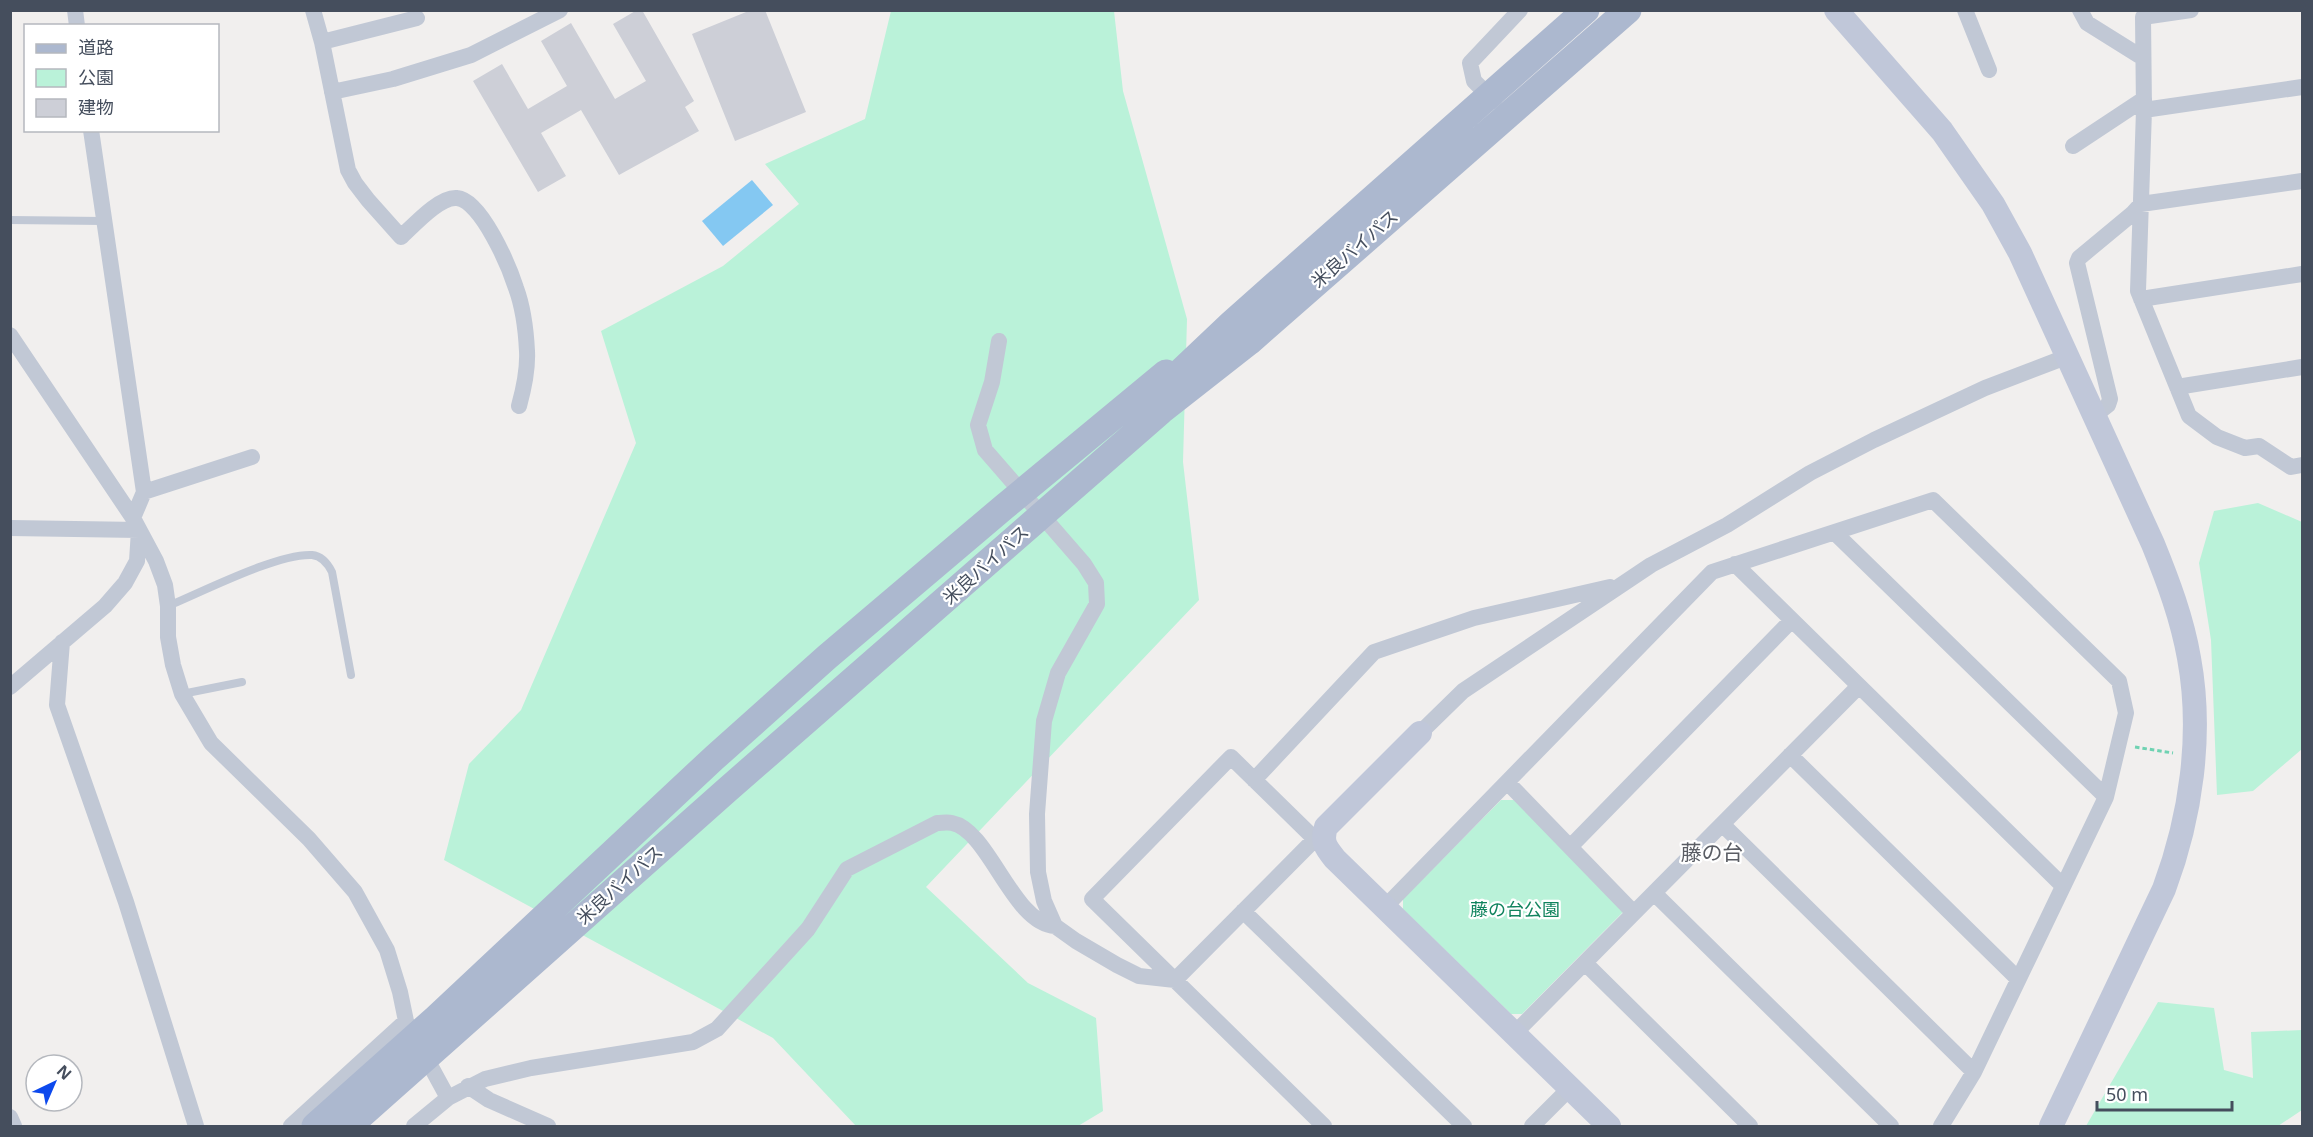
<svg xmlns="http://www.w3.org/2000/svg" width="2313" height="1137" viewBox="0 0 2313 1137" font-family="'Noto Sans','Noto Sans JP',sans-serif">
<style>
.green{fill:#baf2d9}
.water{fill:#84c8f2}
.building{fill:#cdcfd7}
.lines{fill:none;stroke-linecap:round;stroke-linejoin:round}
.path{stroke:#6fd2b2;stroke-width:3;stroke-dasharray:4.5 3;stroke-linecap:butt}
.lane{stroke:#c1c8d5;stroke-width:8}
.street{stroke:#c1c8d5;stroke-width:16}
.secondary{stroke:#c0c7d9;stroke-width:24}
.primary{stroke:#acb8cf;stroke-width:27}
.labels{text-anchor:middle;stroke-width:4.5;stroke-linejoin:round;paint-order:stroke}
.street-label{font-size:18px;fill:#454e5d;stroke:#fff}
.park-label{font-size:18px;fill:#11845e;stroke:#fff}
.quarter-label{font-size:21px;fill:#5a5d64;stroke:#fff}
</style>
<rect width="100%" height="100%" fill="#f1efee"/>
<!-- green -->
<path class="green" d="M 891,11 L 1114,11 L 1123,91 L 1187,319 L 1183,462 L 1199,600 L 926,887 L 1028,983 L 1096,1018 L 1103,1111 L 1078,1126 L 856,1126 L 773,1038 L 444,860 L 469,764 L 521,710 L 636,443 L 601,331 L 723,266 L 799,204 L 765,164 L 865,119 Z
M 2258,503 L 2302,522 L 2302,749 L 2253,791 L 2217,795 L 2211,640 L 2199,563 L 2214,511 Z
M 1501,800 L 1514,800 L 1624,911 L 1522,1014 L 1511,1014 L 1403,909 L 1403,899 Z
M 2158,1002 L 2214,1008 L 2224,1070 L 2253,1078 L 2251,1032 L 2302,1030 L 2302,1110 L 2278,1126 L 2086,1126 Z"/>
<!-- water -->
<path class="water" d="M 752,180 L 773,205 L 723,246 L 702,221 Z"/>
<!-- building -->
<path class="building" d="M 637,10 L 642,10 L 694,101 L 685,107 L 699,131 L 619,175 L 581,110 L 541,133 L 566,176 L 538,192 L 473,81 L 502,64 L 528,109 L 567,86 L 541,41 L 571,23 L 615,99 L 646,81 L 613,24 Z
M 751,10 L 765,10 L 806,112 L 735,141 L 692,34 Z"/>
<g class="lines">
<!-- path -->
<path class="path" d="M 2135,747 L 2173,753"/>
<!-- lane -->
<path class="lane" d="M 10,220 L 103,221
M 168,606 C 202,592 278,553 312,555 C 322,556 328,564 332,572 L 351,675
M 182,694 L 242,682"/>
<!-- street -->
<path class="street" d="M 75,10 L 77,26
M 313,10 L 322,42 L 348,170 L 355,183 L 368,200 L 401,237 C 414,225 440,196 457,198 C 481,200 509,266 516,288 C 523,307 526,331 527,351 C 528,370 524,388 519,406
M 1965,10 L 1989,70
M 2080,10 L 2087,23 L 2143,58
M 2191,10 L 2143,17 L 2144,110 L 2138,291 L 2189,416 L 2217,437 L 2245,448 L 2259,446 L 2291,467 L 2302,465
M 322,42 L 417,18
M 332,92 L 393,79 L 471,55 L 560,10
M 1494,101 L 1474,81 L 1470,63 L 1520,10
M 2144,110 L 2302,87
M 91,130 L 144,492 L 133,518
M 2073,146 L 2144,99
M 2141,299 L 2302,274
M 10,335 L 133,518 L 156,561 L 165,585 L 168,606 L 168,637 L 173,665 L 182,694 L 211,743 L 309,839 L 355,892 L 387,950 L 400,992 L 406,1021 L 448,1098
M 999,341 L 992,382 L 978,425 L 985,450 L 1084,564 L 1096,583 L 1097,604 L 1058,673 L 1044,721 L 1037,814 L 1038,872 L 1044,901 L 1055,926 L 1076,941 L 1117,965 L 1139,976 L 1175,980 L 1315,839
M 2177,387 L 2302,367
M 2094,416 L 2108,405 L 2110,399 L 2077,263 L 2079,258 L 2132,214 L 2141,204 L 2302,181
M 144,492 L 252,457
M 10,528 L 139,530 L 137,561 L 125,583 L 105,606 L 10,687
M 1835,533 L 2106,797
M 1735,564 L 2063,886
M 62,642 L 57,705 L 126,902 L 196,1126
M 1420,733 L 1463,691 L 1651,565 L 1727,525 L 1810,473 L 1874,440 L 1985,388 L 2066,357
M 1790,755 L 2018,979
M 1254,780 L 1374,652 L 1474,618 L 1610,587
M 1507,782 L 1634,913
M 1722,824 L 1974,1072
M 1322,846 L 1231,757 L 1092,899 L 1324,1126
M 1571,846 L 1792,620
M 1654,893 L 1891,1126
M 1385,907 L 1712,572 L 1933,500 L 2119,681 L 2126,713 L 2106,797 L 1974,1072 L 1941,1126
M 1243,911 L 1464,1126
M 1585,963 L 1750,1126
M 1514,1034 L 1859,686
M 468,1086 L 489,1100 L 548,1126
M 10,1117 L 14,1126
M 291,1126 L 406,1021
M 414,1126 L 448,1098 L 485,1079 L 531,1068 L 693,1042 L 717,1029 L 808,929 L 847,869 L 937,823 C 942,823 947,822 952,823 C 989,830 1013,924 1055,926
M 1532,1126 L 1570,1088"/>
<!-- secondary -->
<path class="secondary" d="M 1836,10 L 1942,131 L 1993,204 L 2020,253 L 2153,544 C 2168,581 2182,618 2189,658 C 2203,734 2191,817 2164,889 L 2051,1126
M 1420,733 L 1326,827 C 1321,842 1326,848 1335,859 L 1609,1126"/>
<!-- primary -->
<path class="primary" d="M 1156,395 L 1232,323 L 1586,10
M 315,1126 L 435,1019 L 714,758 L 827,657 L 1004,507 L 1166,373
M 349,1126 L 727,790 L 1161,411 L 1249,342 L 1628,10"/>
</g>
<g class="labels">
<!-- street labels -->
<g class="street-label">
<text transform="translate(1355 249) rotate(-41)" y="6">米良バイパス</text>
<text transform="translate(986 565) rotate(-42)" y="6">米良バイパス</text>
<text transform="translate(620 885) rotate(-42)" y="6">米良バイパス</text>
</g>
<!-- park labels -->
<g class="park-label">
<text x="1515" y="916">藤の台公園</text>
</g>
<!-- quarter labels -->
<g class="quarter-label">
<text x="1712" y="860">藤の台</text>
</g>
</g>
<!-- border -->
<rect width="2313" height="1137" fill="none" stroke="#454e5d" stroke-width="24"/>
<!-- legend -->
<rect x="24" y="24" width="195" height="108" fill="#ffffff" stroke="#b5b8be" stroke-width="1.5"/>
<rect x="36" y="44" width="30" height="9" fill="#acb8cf" stroke="#b5b8be" stroke-width="1.5"/>
<text x="78" y="54" font-size="18" fill="#454e5d">道路</text>
<rect x="36" y="69" width="30" height="18" fill="#baf2d9" stroke="#b5b8be" stroke-width="1.5"/>
<text x="78" y="84" font-size="18" fill="#454e5d">公園</text>
<rect x="36" y="99" width="30" height="18" fill="#cdcfd7" stroke="#b5b8be" stroke-width="1.5"/>
<text x="78" y="114" font-size="18" fill="#454e5d">建物</text>
<!-- north arrow -->
<g transform="translate(54 1083) rotate(44)"><circle r="28" fill="#ffffff" stroke="#b5b8be" stroke-width="1.5"/>
<path d="M0-4.5L10 22L0 15L-10 22Z" fill="#0d49ed"/>
<text y="-9" font-size="16" font-weight="bold" text-anchor="middle" fill="#454e5d">N</text>
</g>
<!-- scale -->
<path d="M2097 1101v9h135v-9" fill="none" stroke="#454e5d" stroke-width="3"/>
<text x="2106" y="1101" font-size="18" fill="#454e5d" stroke="#ffffff" stroke-width="4.5" paint-order="stroke">50 m</text>
</svg>
